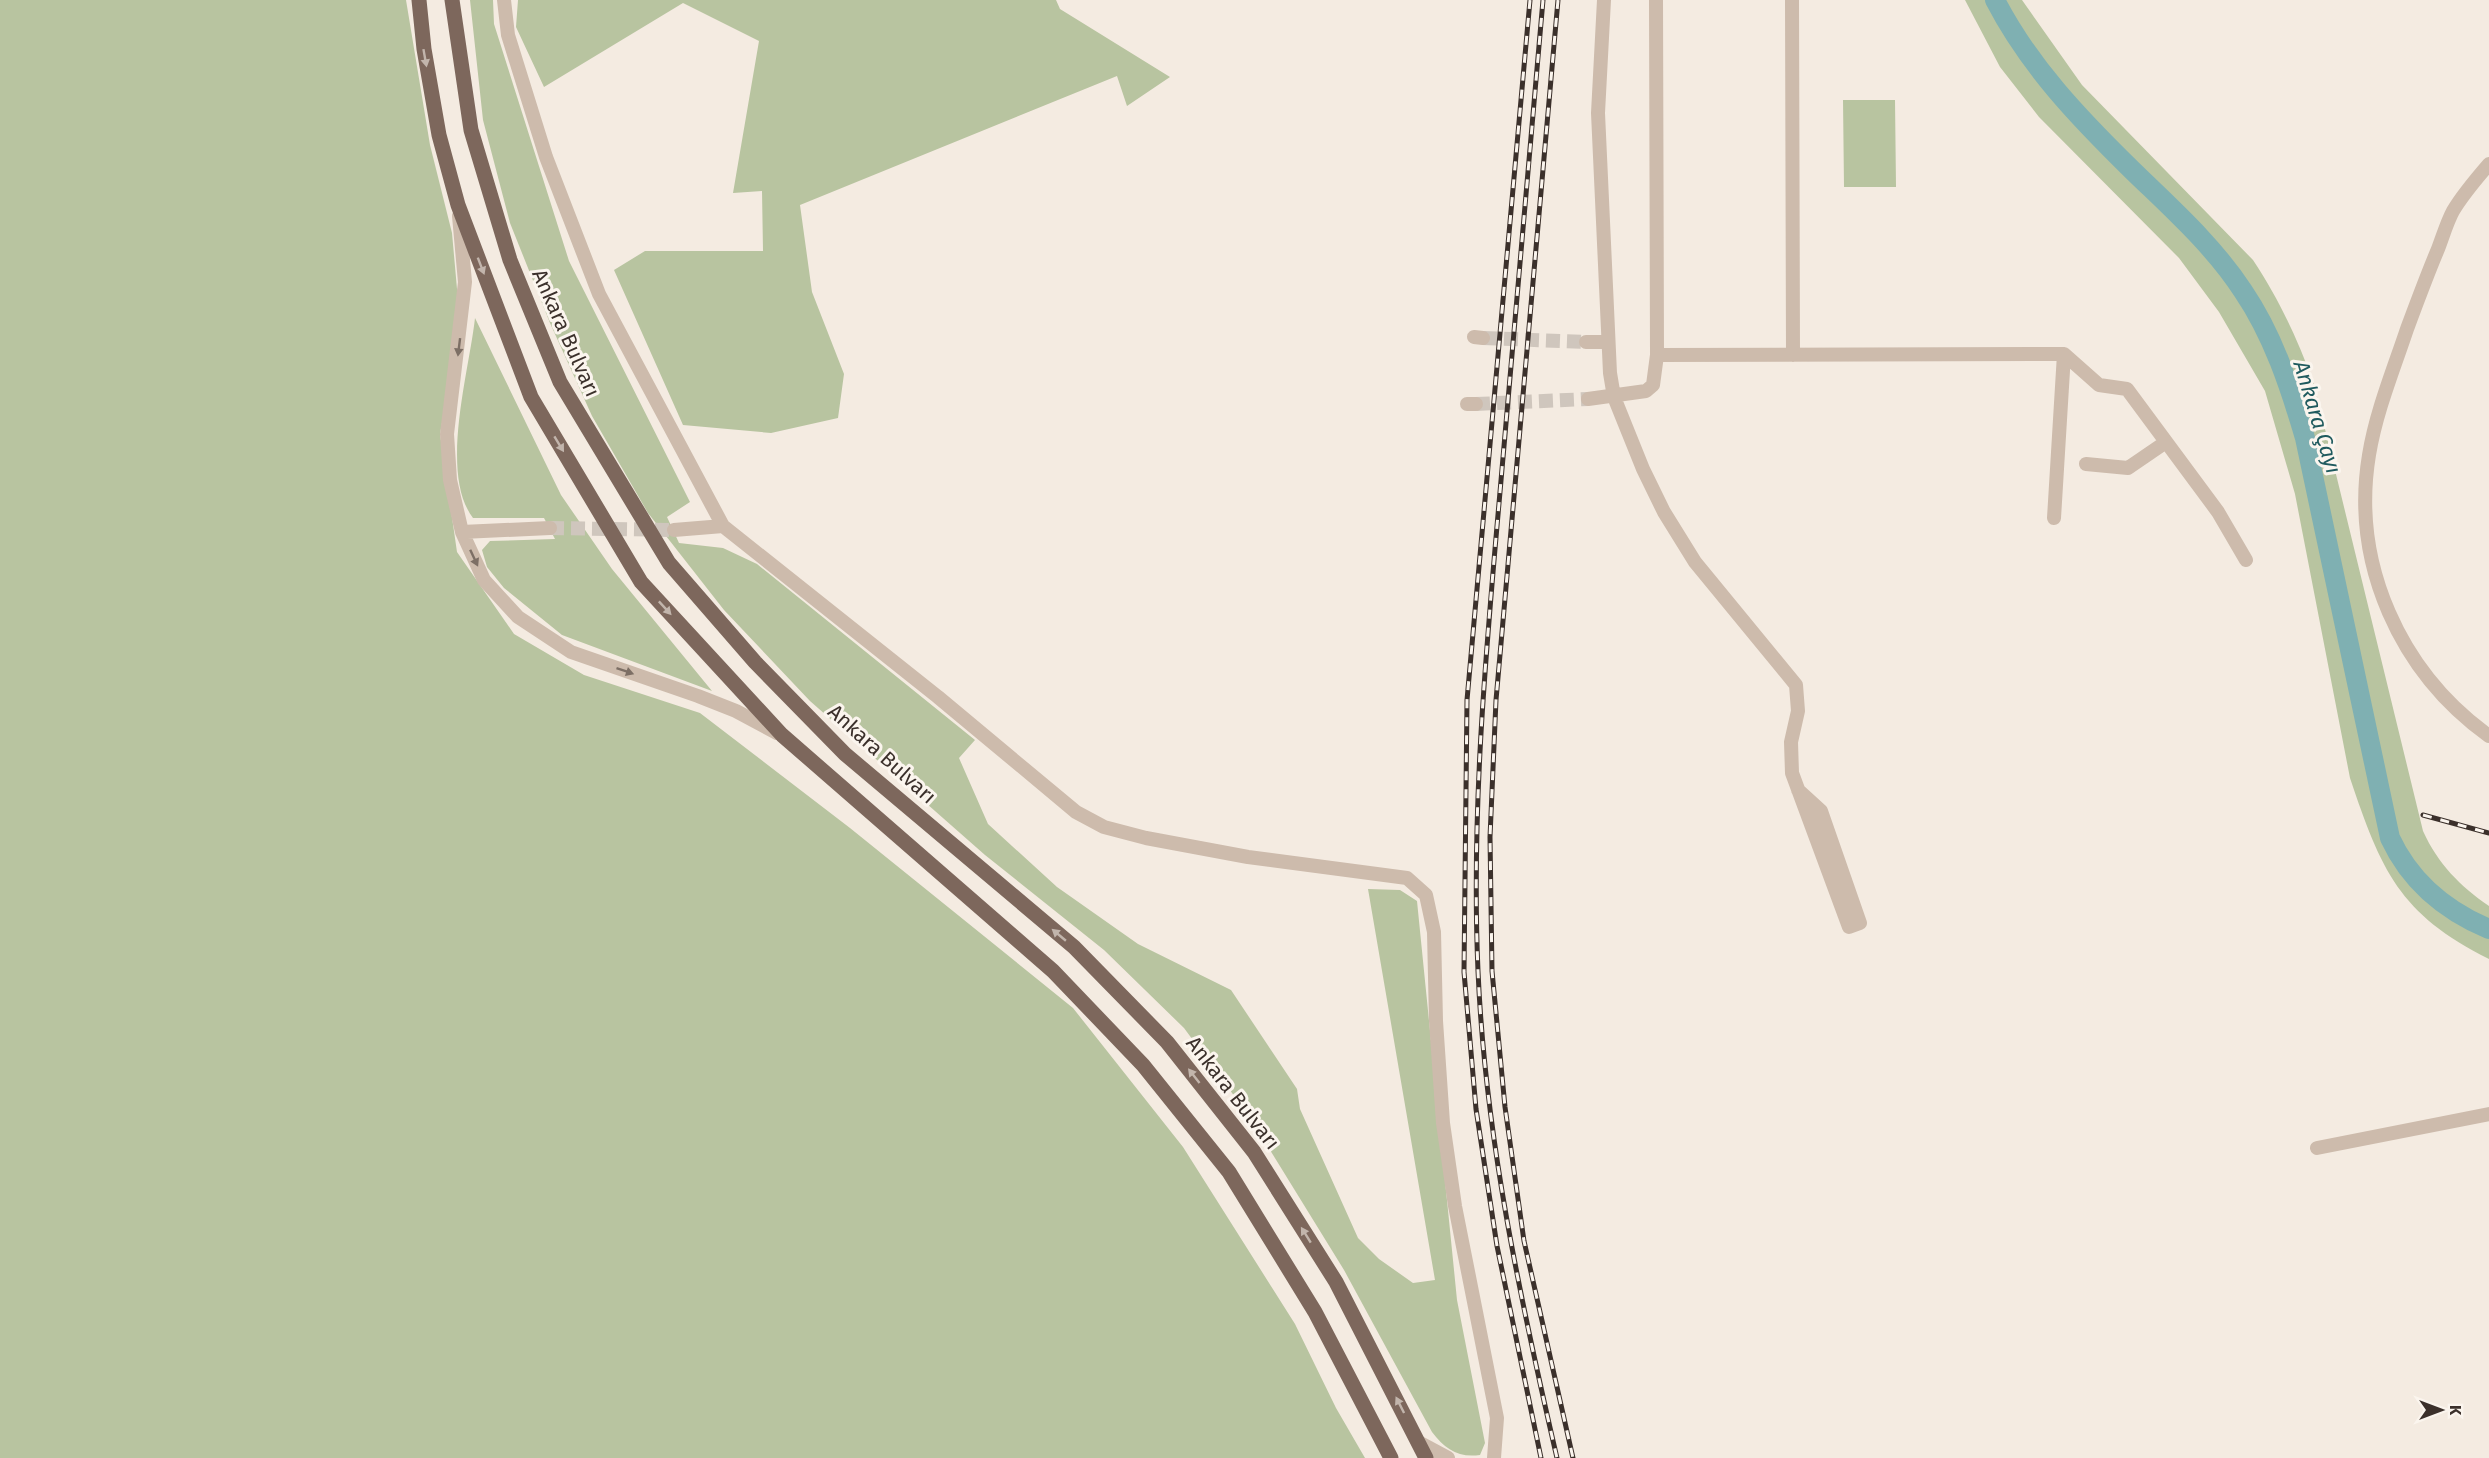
<svg xmlns="http://www.w3.org/2000/svg" width="2489" height="1458" viewBox="0 0 2489 1458" font-family="'Fira Sans',sans-serif">
<style>
.green{fill:#b8c4a0}
.lines{fill:none;stroke-linecap:round;stroke-linejoin:round}
.river{stroke:#7fb0b2;stroke-width:20}
.minor-tunnel{stroke:#cfc6bd;stroke-width:14;stroke-dasharray:14 7;stroke-linecap:butt}
.minor{stroke:#cdbbac;stroke-width:14}
.primary{stroke:#7d675c;stroke-width:15}
.rail-casing{stroke:#3b302b;stroke-width:5}
.rail{stroke:#fbf5ee;stroke-width:3;stroke-dasharray:9;stroke-linecap:butt}
.oneway{fill:#c2b5ac}
.oneway2{fill:#7d6f65}
.labels{text-anchor:middle;stroke-width:6;stroke-linejoin:round;paint-order:stroke}
.street-label{font-size:21px;fill:#3b302b;stroke:#fbf5ee}
.water-label{font-size:22px;font-style:italic;fill:#1f5a5e;stroke:#fbf5ee}
</style>
<rect width="100%" height="100%" fill="#f4ebe1"/>
<!-- green -->
<path class="green" d="M 0,0 L 406,0 L 430,145 L 452,233 L 458,300 L 455,351 L 440,434 L 457,552 L 514,634 L 584,675 L 700,713 L 850,828 L 1073,1008 L 1183,1147 L 1295,1324 L 1336,1408 L 1365,1458 L 0,1458 Z
M 470,0 L 493,0 L 494,24 L 569,261 L 690,502 L 667,517 L 679,543 L 723,548 L 757,564 L 975,740 L 959,758 L 988,824 L 1057,887 L 1138,944 L 1231,990 L 1297,1089 L 1300,1109 L 1358,1238 L 1379,1259 L 1413,1283 L 1435,1280 L 1368,889 L 1400,890 L 1417,901 L 1457,1300 L 1485,1443 L 1480,1455 C 1458,1458 1445,1449 1432,1432 L 1344,1270 L 1249,1116 L 1184,1028 L 1104,950 L 985,855 L 810,701 L 724,610 L 648,513 L 592,416 L 550,323 L 510,223 L 483,120 Z
M 518,0 L 1056,0 L 1060,9 L 1170,77 L 1127,106 L 1117,76 L 800,205 L 812,292 L 844,374 L 838,418 L 771,433 L 683,425 L 614,270 L 645,251 L 763,251 L 762,191 L 733,193 L 759,41 L 683,3 L 544,87 L 516,27 Z
M 1965,0 L 2022,0 L 2082,85 L 2253,260 C 2280,301 2297,338 2314,384 L 2423,831 C 2438,864 2460,886 2489,906 L 2489,959 C 2399,914 2381,870 2350,778 L 2295,494 L 2265,391 L 2219,312 L 2179,258 L 2039,117 L 2000,67 Z
M 1843,100 L 1895,100 L 1896,187 L 1844,187 Z
M 475,318 L 561,495 L 612,569 L 712,691 L 562,635 L 504,588 L 487,567 L 482,550 L 490,541 L 555,539 L 544,518 L 473,518 C 439,473 469,373 475,318 Z"/>
<g class="lines">
<!-- river -->
<path class="river" d="M 1995,0 C 2029,66 2079,118 2132,170 C 2171,208 2213,245 2243,291 C 2273,335 2290,387 2305,438 L 2390,838 C 2410,881 2446,911 2489,929"/>
<!-- minor-tunnel -->
<path class="minor-tunnel" d="M 1483,338 L 1586,342
M 1476,404 L 1588,399
M 550,528 L 674,530"/>
<!-- minor -->
<path class="minor" d="M 504,0 L 508,35 L 546,157 L 599,294 L 723,526 L 938,697 L 1076,812 L 1104,827 L 1146,838 L 1248,857 L 1407,878 L 1426,895 L 1434,932 L 1436,1021 L 1443,1123 L 1455,1206 L 1497,1418 L 1494,1458
M 1604,0 L 1598,113 L 1610,373 L 1614,397 L 1643,469 L 1664,512 L 1695,562 L 1796,685 L 1798,711 L 1791,742 L 1792,773 L 1849,927 L 1860,923 L 1821,811 L 1798,790
M 1656,0 L 1657,355 L 2064,354 L 2099,385 L 2127,389 L 2218,512 L 2246,560
M 1792,0 L 1793,355
M 2489,164 C 2476,179 2463,194 2453,211 C 2447,222 2443,236 2438,249 C 2427,275 2417,302 2407,329 C 2393,371 2376,412 2369,455 C 2351,564 2400,672 2489,736
M 459,216 L 465,282 L 447,434 L 450,480 L 462,532 L 484,580 L 518,617 L 571,652 L 698,696 L 736,711 L 777,733
M 1474,337 L 1483,338
M 1586,342 L 1608,342
M 1588,399 L 1646,391 L 1653,385 L 1657,355
M 1467,404 L 1476,404
M 2086,464 L 2128,468 L 2166,442
M 2054,518 L 2064,354
M 674,530 L 723,526
M 462,532 L 550,528
M 2317,1148 L 2489,1114
M 1420,1443 L 1448,1458"/>
<!-- primary -->
<path class="primary" d="M 419,0 L 424,49 L 439,135 L 458,205 L 531,397 L 641,582 L 782,735 L 1053,971 L 1143,1065 L 1229,1172 L 1315,1312 L 1391,1458
M 452,0 L 471,130 L 510,260 L 560,382 L 669,563 L 755,662 L 845,754 L 1074,947 L 1167,1042 L 1254,1152 L 1336,1282 L 1426,1458"/>
<defs>
<path id="rail" d="M 1530,0 L 1467,700 L 1464,972 L 1476,1109 L 1497,1246 L 1541,1458
M 1543,0 C 1529,164 1514,328 1500,492 C 1486,651 1471,811 1478,971 C 1485,1135 1520,1298 1557,1458
M 1558,0 L 1496,700 L 1490,837 L 1492,971 L 1505,1107 L 1524,1241 L 1573,1458
M 2423,815 L 2489,833"/>
</defs>
<!-- rail casing -->
<use href="#rail" class="rail-casing"/>
<!-- rail -->
<use href="#rail" class="rail"/>
</g>
<!-- one-way arrows -->
<defs><path id="oneway-solid" d="M-6-.8H1V-3.2L6.5 0L1 3.2V.8H-6Z" transform="scale(1.5)"/></defs>
<g class="oneway">
<use href="#oneway-solid" transform="translate(425 58) rotate(80)"/>
<use href="#oneway-solid" transform="translate(481 266) rotate(69)"/>
<use href="#oneway-solid" transform="translate(559 444) rotate(59)"/>
<use href="#oneway-solid" transform="translate(665 608) rotate(47)"/>
<use href="#oneway-solid" transform="translate(1059 935) rotate(-140)"/>
<use href="#oneway-solid" transform="translate(1194 1076) rotate(-128)"/>
<use href="#oneway-solid" transform="translate(1306 1235) rotate(-122)"/>
<use href="#oneway-solid" transform="translate(1400 1405) rotate(-117)"/>
</g>
<g class="oneway2">
<use href="#oneway-solid" transform="translate(459 347) rotate(97)"/>
<use href="#oneway-solid" transform="translate(474 558) rotate(65)"/>
<use href="#oneway-solid" transform="translate(625 671) rotate(19)"/>
</g>
<g class="labels">
<!-- street labels -->
<g class="street-label">
<text transform="translate(566 333) rotate(66)" y="7">Ankara Bulvarı</text>
<text transform="translate(882 754) rotate(42)" y="7">Ankara Bulvarı</text>
<text transform="translate(1233 1093) rotate(52)" y="7">Ankara Bulvarı</text>
</g>
<!-- water labels -->
<g class="water-label">
<text transform="translate(2318 417) rotate(73)" y="8">Ankara Çayı</text>
</g>
</g>
<!-- north arrow -->
<g transform="translate(2441 1410) rotate(90)" stroke="#fbf5ee" stroke-width="4.5" paint-order="stroke">
<path d="M0-4.5L10 22L0 15L-10 22Z" fill="#3b302b"/>
<text y="-9" font-size="16" font-weight="bold" text-anchor="middle" fill="#3b302b">K</text>
</g>
</svg>
